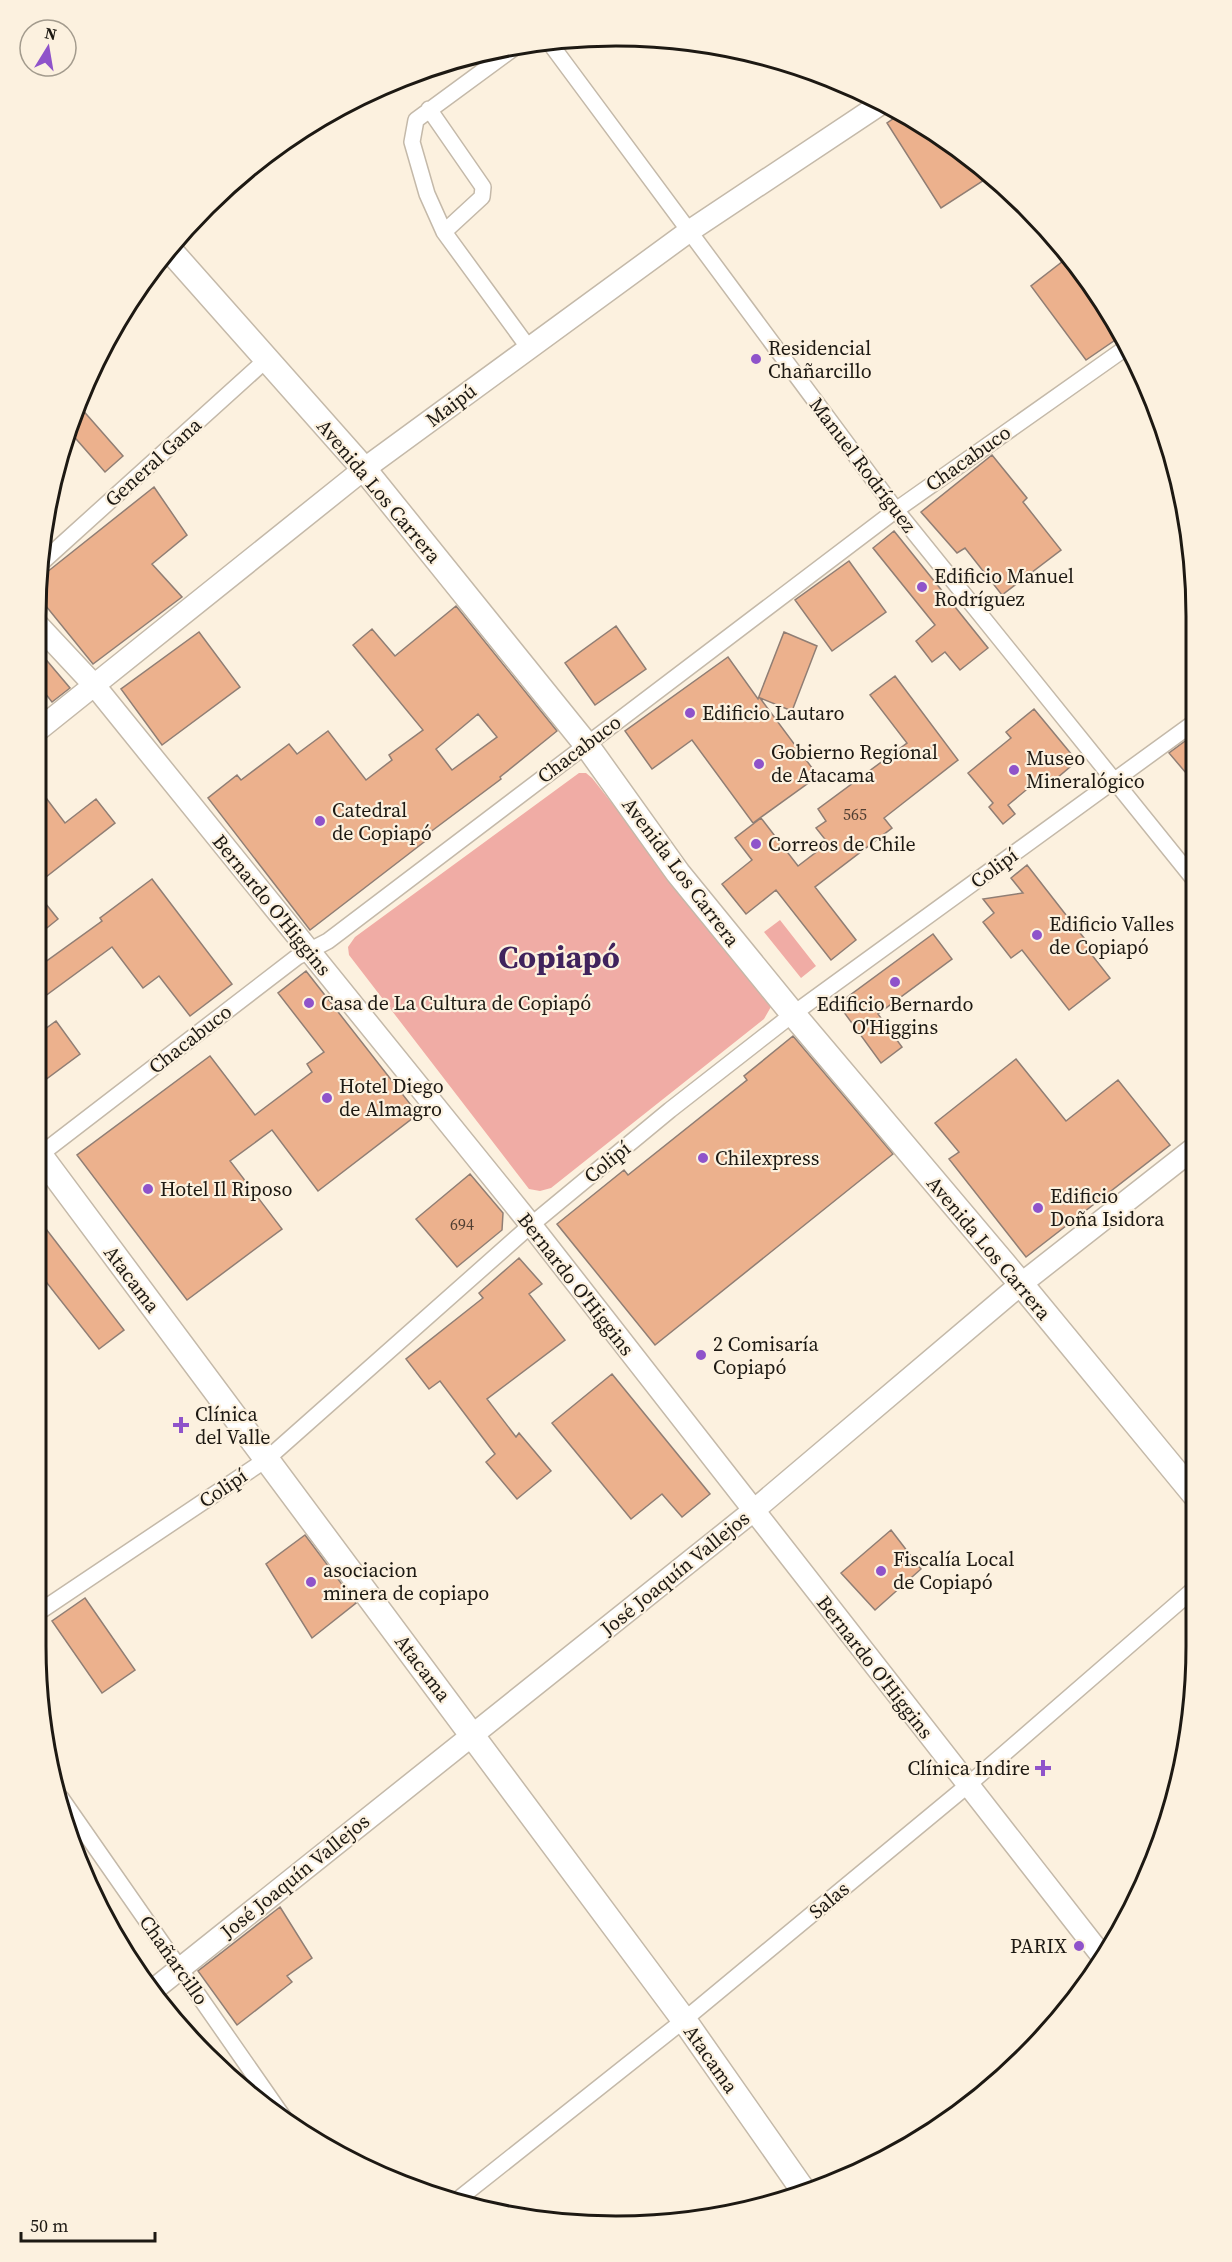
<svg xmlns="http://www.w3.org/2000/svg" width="1232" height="2262" viewBox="0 0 1232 2262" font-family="'Source Serif 4',serif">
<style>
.green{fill:#f0aca5}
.building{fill:#ecb18d;stroke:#907e74;stroke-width:1.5;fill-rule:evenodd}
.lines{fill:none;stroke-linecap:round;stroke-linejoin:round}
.street-casing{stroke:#c4b9a9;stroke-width:18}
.secondary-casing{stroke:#c4b9a9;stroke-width:24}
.primary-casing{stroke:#c4b9a9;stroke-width:27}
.street{stroke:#fff;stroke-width:15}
.secondary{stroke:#fff;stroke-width:21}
.primary{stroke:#fff;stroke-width:24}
.poi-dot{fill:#8f53ca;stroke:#fcf1df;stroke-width:2}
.labels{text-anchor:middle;stroke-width:4.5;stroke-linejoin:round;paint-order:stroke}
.number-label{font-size:16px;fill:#513f32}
.poi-label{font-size:20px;fill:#1d1913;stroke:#fcf1df;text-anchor:start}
.street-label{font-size:20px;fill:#1d1913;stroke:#fcf1df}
.town-label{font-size:32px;font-weight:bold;fill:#40235d;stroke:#fcf1df}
.rim{fill:none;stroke:#1d1913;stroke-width:3}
</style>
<rect width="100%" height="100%" fill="#fcf1df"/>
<!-- green -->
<path class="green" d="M 579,773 L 586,773 L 592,778 L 772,1005 L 764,1019 L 551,1188 L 540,1191 L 529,1189 L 349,955 L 348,947 L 355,937 Z
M 780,920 L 816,966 L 801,978 L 764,932 Z"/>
<!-- building -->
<path class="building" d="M 903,112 L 907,114 L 917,130 L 923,126 L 992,175 L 941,208 L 887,123 Z
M 1067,258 L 1098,293 L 1121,336 L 1086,360 L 1031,286 Z
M 80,407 L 123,456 L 105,472 L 70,432 Z
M 992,455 L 1027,498 L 1023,502 L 1061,550 L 1002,595 L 965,548 L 957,553 L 921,512 Z
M 154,487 L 187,535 L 152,564 L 182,597 L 93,664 L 37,595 L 37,580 Z
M 894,531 L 988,648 L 960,670 L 945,652 L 932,662 L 916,641 L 935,625 L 873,548 Z
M 849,561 L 886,612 L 832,651 L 795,600 Z
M 456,606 L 557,731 L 500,777 L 501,779 L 425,836 L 428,839 L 310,930 L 208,798 L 237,775 L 241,780 L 289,744 L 297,754 L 328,731 L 366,780 L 392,760 L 389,755 L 423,730 L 353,645 L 372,629 L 395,656 ZM 478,714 L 497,737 L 452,770 L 436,749 Z
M 616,626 L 646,669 L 595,705 L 565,663 Z
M 199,632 L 240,687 L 162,745 L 121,689 Z
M 784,632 L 817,646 L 792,711 L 760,698 L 818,776 L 753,823 L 692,740 L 652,769 L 625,731 L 728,657 L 758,699 Z
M 37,649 L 70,688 L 52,702 L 37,683 Z
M 895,676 L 958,760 L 884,818 L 892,828 L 815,887 L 856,940 L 831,960 L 776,890 L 746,914 L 722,884 L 752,860 L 735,838 L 761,818 L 798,866 L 828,843 L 816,828 L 826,821 L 818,809 L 907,743 L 870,695 Z
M 1034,709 L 1077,761 L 1050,784 L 1043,776 L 1008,805 L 1015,814 L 1003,824 L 989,807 L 993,803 L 968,773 L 1011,738 L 1006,732 Z
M 1192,736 L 1192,780 L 1169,753 Z
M 37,786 L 65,823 L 96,799 L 115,823 L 37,884 Z
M 1027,865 L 1091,947 L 1088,950 L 1110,978 L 1069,1010 L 1022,950 L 1011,958 L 983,922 L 994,913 L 983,899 L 1023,893 L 1011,878 Z
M 152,879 L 232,984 L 190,1016 L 159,976 L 143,988 L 112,947 L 37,1002 L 37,968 L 102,921 L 100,918 Z
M 37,893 L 58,919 L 37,936 Z
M 933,934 L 952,959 L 878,1014 L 902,1047 L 881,1063 L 838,1004 Z
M 306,971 L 418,1114 L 318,1191 L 272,1130 L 230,1161 L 282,1229 L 187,1300 L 77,1155 L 210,1056 L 255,1115 L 312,1072 L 307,1064 L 324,1052 L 278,993 Z
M 56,1021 L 80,1054 L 37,1086 L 37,1035 Z
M 793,1036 L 893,1154 L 655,1345 L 557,1224 L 624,1170 L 628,1175 L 747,1080 L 744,1076 Z
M 1016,1059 L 1066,1121 L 1118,1080 L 1170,1145 L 1026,1257 L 949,1159 L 959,1152 L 935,1123 Z
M 470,1174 L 503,1213 L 502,1230 L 457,1267 L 416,1219 Z
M 36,1216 L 124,1330 L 99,1349 L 36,1269 Z
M 519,1258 L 542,1284 L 529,1294 L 565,1340 L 487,1399 L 516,1437 L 519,1433 L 551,1471 L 517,1499 L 486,1462 L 495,1454 L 440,1381 L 429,1389 L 406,1359 L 483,1298 L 479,1293 Z
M 612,1374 L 710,1494 L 682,1517 L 662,1494 L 631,1519 L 552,1423 Z
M 891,1530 L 921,1569 L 875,1610 L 841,1573 Z
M 305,1535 L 356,1603 L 312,1638 L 266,1564 Z
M 85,1598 L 135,1670 L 102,1693 L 52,1621 Z
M 280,1907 L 312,1958 L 287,1976 L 292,1982 L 237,2025 L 198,1971 Z"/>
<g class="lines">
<defs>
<path id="street" d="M 549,42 L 896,510 L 1192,877
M 514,48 L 416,120 L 412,142 L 427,194 L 444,232 L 528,347
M 429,109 L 483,187 L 482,197 L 444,232
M 39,565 L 267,359
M 37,1157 L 297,957 L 328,941 L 896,510 L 1127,347
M 36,1614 L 267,1459 L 531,1225 L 670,1110 L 793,1014 L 1192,724
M 61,1798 L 286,2121
M 456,2201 L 684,2020 L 968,1785 L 1194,1589"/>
<path id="secondary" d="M 37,624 L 95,686 L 531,1225 L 1102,1956
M 37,731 L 364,469 L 688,232 L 882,103
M 152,1991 L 753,1511 L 1021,1284 L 1193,1149"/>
<path id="primary" d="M 169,249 L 364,469 L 585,743 L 678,873 L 793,1014 L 1021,1284 L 1194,1494
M 37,1151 L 684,2020 L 803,2190"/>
</defs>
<!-- street casing -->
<use href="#street" class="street-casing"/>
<!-- secondary casing -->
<use href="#secondary" class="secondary-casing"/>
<!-- primary casing -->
<use href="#primary" class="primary-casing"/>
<!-- street -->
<use href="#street" class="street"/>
<!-- secondary -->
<use href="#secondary" class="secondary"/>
<!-- primary -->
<use href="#primary" class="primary"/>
</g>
<!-- markers -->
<g class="poi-dot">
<circle cx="756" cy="359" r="6"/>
<circle cx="922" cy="587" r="6"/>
<circle cx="690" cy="713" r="6"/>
<circle cx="759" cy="764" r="6"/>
<circle cx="1014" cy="770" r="6"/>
<circle cx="320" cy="821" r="6"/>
<circle cx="756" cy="844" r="6"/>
<circle cx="1037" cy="935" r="6"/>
<circle cx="895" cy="982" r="6"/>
<circle cx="309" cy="1003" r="6"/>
<circle cx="327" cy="1098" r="6"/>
<circle cx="703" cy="1158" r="6"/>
<circle cx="148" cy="1189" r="6"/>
<circle cx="1038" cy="1208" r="6"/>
<circle cx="701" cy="1355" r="6"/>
<path d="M178 1416h6v6h6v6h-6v6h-6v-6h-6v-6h6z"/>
<circle cx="881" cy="1571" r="6"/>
<circle cx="311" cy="1582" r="6"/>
<path d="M1040 1759h6v6h6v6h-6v6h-6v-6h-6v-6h6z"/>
<circle cx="1079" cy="1946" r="6"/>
</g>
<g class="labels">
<!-- number labels -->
<g class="number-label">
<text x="855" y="820">565</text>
<text x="462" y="1230">694</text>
</g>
<!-- poi labels -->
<g class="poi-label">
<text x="768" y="355">Residencial<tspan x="768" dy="23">Chañarcillo</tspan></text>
<text x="934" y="583">Edificio Manuel<tspan x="934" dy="23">Rodríguez</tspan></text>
<text x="702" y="720">Edificio Lautaro</text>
<text x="771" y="759">Gobierno Regional<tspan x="771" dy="23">de Atacama</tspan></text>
<text x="1026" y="765">Museo<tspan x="1026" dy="23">Mineralógico</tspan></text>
<text x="332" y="817">Catedral<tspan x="332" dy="23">de Copiapó</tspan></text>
<text x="768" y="851">Correos de Chile</text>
<text x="1049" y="931">Edificio Valles<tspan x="1049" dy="23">de Copiapó</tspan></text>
<text x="321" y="1010">Casa de La Cultura de Copiapó</text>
<text x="895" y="1011" text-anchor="middle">Edificio Bernardo<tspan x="895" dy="23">O'Higgins</tspan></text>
<text x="339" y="1093">Hotel Diego<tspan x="339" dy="23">de Almagro</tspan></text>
<text x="715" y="1165">Chilexpress</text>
<text x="160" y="1196">Hotel Il Riposo</text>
<text x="1050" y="1203">Edificio<tspan x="1050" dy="23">Doña Isidora</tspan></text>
<text x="713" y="1351">2 Comisaría<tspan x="713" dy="23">Copiapó</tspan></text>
<text x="195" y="1421">Clínica<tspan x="195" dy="23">del Valle</tspan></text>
<text x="893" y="1566">Fiscalía Local<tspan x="893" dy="23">de Copiapó</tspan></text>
<text x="323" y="1577">asociacion<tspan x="323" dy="23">minera de copiapo</tspan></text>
<text x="1030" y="1775" text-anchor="end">Clínica Indire</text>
<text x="1067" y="1953" text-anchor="end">PARIX</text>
</g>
<!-- street labels -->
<g class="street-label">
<text transform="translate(451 405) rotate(-37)" y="7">Maipú</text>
<text transform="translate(968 458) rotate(-35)" y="7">Chacabuco</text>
<text transform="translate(153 462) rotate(-42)" y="7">General Gana</text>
<text transform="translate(863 465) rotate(53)" y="7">Manuel Rodríguez</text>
<text transform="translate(379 491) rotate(50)" y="7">Avenida Los Carrera</text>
<text transform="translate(579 749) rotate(-37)" y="7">Chacabuco</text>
<text transform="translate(994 868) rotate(-36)" y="7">Colipí</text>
<text transform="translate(681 872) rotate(53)" y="7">Avenida Los Carrera</text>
<text transform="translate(272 905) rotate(51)" y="7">Bernardo O'Higgins</text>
<text transform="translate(190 1039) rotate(-38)" y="7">Chacabuco</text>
<text transform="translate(607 1162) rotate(-39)" y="7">Colipí</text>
<text transform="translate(989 1248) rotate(50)" y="7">Avenida Los Carrera</text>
<text transform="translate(132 1279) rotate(53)" y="7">Atacama</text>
<text transform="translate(576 1284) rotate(52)" y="7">Bernardo O'Higgins</text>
<text transform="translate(223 1488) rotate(-34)" y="7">Colipí</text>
<text transform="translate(675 1573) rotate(-39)" y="7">José Joaquín Vallejos</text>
<text transform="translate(875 1667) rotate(52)" y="7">Bernardo O'Higgins</text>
<text transform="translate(423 1668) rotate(53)" y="7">Atacama</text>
<text transform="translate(295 1876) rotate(-39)" y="7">José Joaquín Vallejos</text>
<text transform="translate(829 1900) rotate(-40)" y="7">Salas</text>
<text transform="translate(174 1960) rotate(55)" y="7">Chañarcillo</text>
<text transform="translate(711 2059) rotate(55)" y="7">Atacama</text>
</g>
<!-- town labels -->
<g class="town-label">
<text x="559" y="968">Copiapó</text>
</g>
</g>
<!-- crop -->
<path d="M0 0H1232V2262H0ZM616 46H616A570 570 0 0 1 1186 616V1646A570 570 0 0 1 616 2216H616A570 570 0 0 1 46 1646V616A570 570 0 0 1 616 46Z" fill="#fcf1df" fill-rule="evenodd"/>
<path class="rim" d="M616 46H616A570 570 0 0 1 1186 616V1646A570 570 0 0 1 616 2216H616A570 570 0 0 1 46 1646V616A570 570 0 0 1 616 46Z"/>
<!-- north arrow -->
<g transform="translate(48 48) rotate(11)"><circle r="28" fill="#fcf1df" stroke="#a39b8d" stroke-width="1.5"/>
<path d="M0-4.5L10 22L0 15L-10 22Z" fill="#8f53ca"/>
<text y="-9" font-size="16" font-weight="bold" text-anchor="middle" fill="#1d1913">N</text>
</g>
<!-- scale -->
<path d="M21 2232v9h134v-9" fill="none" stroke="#1d1913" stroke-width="3"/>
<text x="30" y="2232" font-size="18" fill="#1d1913" stroke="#fcf1df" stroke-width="4.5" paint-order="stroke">50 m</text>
</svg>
